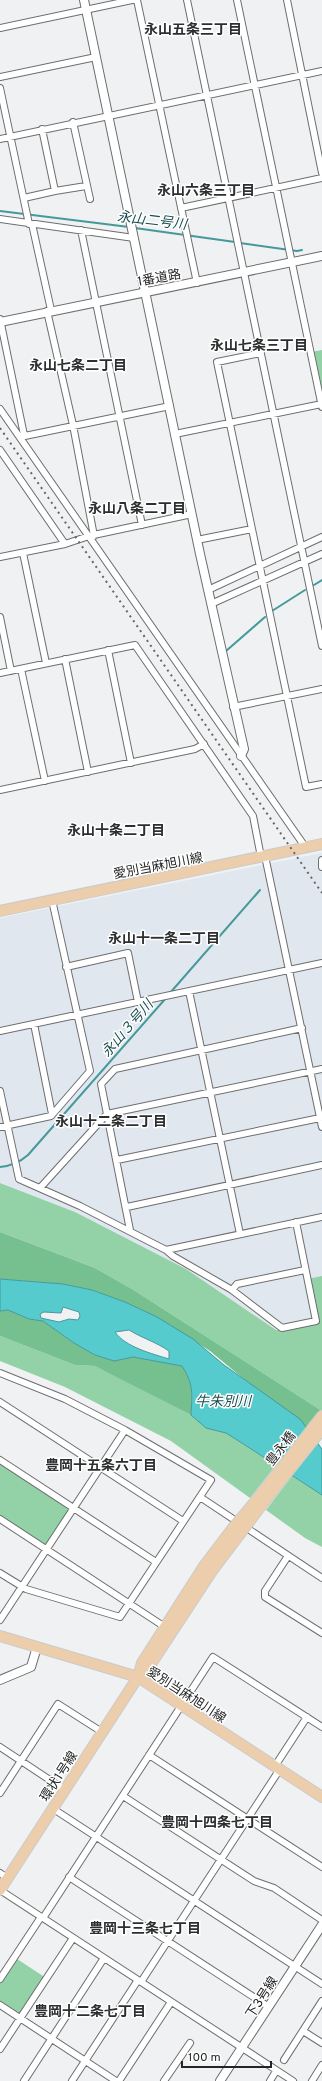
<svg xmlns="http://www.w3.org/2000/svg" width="322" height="2081" viewBox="0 0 322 2081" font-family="Overpass,'Noto Sans JP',sans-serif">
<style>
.built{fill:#e0e7ee}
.green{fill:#93d1a7}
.forest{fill:#75c08e}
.water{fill:#55cbcd;stroke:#46999b;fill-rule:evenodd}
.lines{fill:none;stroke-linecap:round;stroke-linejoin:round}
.stream{stroke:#46999b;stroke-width:2}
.minor-casing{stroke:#6d6e6f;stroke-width:8}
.tertiary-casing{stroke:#6d6e6f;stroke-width:10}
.primary-casing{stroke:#cacbcb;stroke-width:12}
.minor{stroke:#fff;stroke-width:6}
.tertiary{stroke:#fff;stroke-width:8}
.primary{stroke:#eccead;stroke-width:10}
.rail{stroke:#656667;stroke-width:2;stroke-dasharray:2 4;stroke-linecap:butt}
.primary-bridge-casing{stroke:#cacbcb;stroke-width:12;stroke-linecap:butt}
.primary-bridge{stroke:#eccead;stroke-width:10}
.labels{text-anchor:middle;stroke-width:3;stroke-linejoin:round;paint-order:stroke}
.street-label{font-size:13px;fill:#242525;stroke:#fff}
.neighbourhood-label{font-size:14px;font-weight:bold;fill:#2d2e2f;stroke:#fff}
.water-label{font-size:14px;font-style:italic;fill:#1b4f50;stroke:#fff}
</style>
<rect width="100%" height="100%" fill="#eff1f2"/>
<!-- built -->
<path class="built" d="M 322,853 L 322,1276 L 308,1279 L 316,1321 L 276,1330 L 186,1269 L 75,1212 L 0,1183 L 0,918 Z"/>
<!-- green -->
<path class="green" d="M 322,350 L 322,404 L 311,352 Z
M 0,1183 L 75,1212 L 186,1269 L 276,1330 L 316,1321 L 307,1279 L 322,1276 L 322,1411 L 132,1289 L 95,1268 L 0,1232 Z
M 0,1336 L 75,1365 L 95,1366 L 114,1375 L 191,1415 L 206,1428 L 226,1433 L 276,1465 L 250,1498 L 171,1441 L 65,1387 L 0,1361 Z
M 0,1460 L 74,1508 L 46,1550 L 0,1519 Z
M 292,1476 L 322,1495 L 322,1547 L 305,1538 L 266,1510 Z
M 14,1957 L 46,1978 L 20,2018 L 0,2005 L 0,1979 Z"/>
<!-- forest -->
<path class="forest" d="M 0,1232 L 95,1268 L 132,1289 L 322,1411 L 322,1416 L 309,1433 L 210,1351 L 157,1317 L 125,1302 L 92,1290 L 63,1284 L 0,1279 Z
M 8,1310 L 29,1319 L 43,1321 L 74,1343 L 95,1355 L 114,1361 L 133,1357 L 182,1366 C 194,1384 192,1395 191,1415 L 95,1366 L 75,1365 L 0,1336 L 0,1311 Z"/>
<!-- water -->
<path class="water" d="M 0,1279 L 63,1284 L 92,1290 L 125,1302 L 157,1317 L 193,1339 L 224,1365 L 300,1419 L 322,1449 L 322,1495 L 245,1445 L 226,1433 L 206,1428 L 191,1415 C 192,1395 194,1384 182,1366 L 133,1357 L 114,1361 L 95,1355 L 74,1343 L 43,1321 L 29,1319 L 8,1310 L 0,1311 ZM 63,1307 L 79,1312 L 80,1316 L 78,1320 L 69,1319 L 59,1322 L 41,1318 L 40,1314 L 44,1312 L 61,1313 ZM 129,1330 C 142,1338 156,1342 169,1351 L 169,1359 C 153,1354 125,1347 115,1332 Z"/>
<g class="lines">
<!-- stream -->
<path class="stream" d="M 0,211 L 129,227
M 135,228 L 235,242
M 240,243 L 297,251 L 302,250
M 314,585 L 322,580
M 272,611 L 305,590
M 226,651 L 265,617
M 170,993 L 260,890
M 0,1167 C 11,1166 20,1162 28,1155 L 166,998"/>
<defs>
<path id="minor" d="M 137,0 L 197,283
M 187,0 L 322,646
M 237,0 L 322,407
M 287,0 L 322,173
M 0,28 L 132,0
M 0,77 L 96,57
M 0,88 L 29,224
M 73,122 L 90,199
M 42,129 L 55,191 L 86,186
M 0,139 L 322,71
M 24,198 L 55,191
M 181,208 L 322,178
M 0,219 L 134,238
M 32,224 L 51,310
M 81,230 L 142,525
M 47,311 L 73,425 L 94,536
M 0,319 L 24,435
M 261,353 L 217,362 L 306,787 L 322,784
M 0,409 L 306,848
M 175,434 L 322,404
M 20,437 L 170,406
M 0,450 L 65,544 L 0,557
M 197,540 L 252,529
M 65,544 L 89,536 L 192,514
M 23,553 L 46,663
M 208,590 L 322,537
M 211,604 L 322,554
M 0,617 L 11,671
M 108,650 L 131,763
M 65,659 L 88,772
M 21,669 L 45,781
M 0,673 L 135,645 L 253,816 L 261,857
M 233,707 L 322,689
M 0,790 L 195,749 L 204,744
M 265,856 L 322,1127
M 322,860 L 322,867
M 66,967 L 128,953 L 138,1002
M 189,991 L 240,1234
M 34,1024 L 52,1114
M 0,1031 L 322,963
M 0,1091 L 19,1179 L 80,1206 L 166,1250 L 173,1256 L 232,1290 L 282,1328 L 316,1321 L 296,1222
M 0,1127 L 51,1116 L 90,1071 L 52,900
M 117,1160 L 320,1118
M 40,1188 L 107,1114 L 322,1069
M 127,1207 L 322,1165
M 130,1230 L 101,1084 L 115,1069 L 302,1028
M 166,1250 L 322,1217
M 232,1290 L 237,1284 L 305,1270
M 0,1373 L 65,1399 L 125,1430 L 211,1480 L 120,1617 L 26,1589 L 0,1573
M 0,1402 L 183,1521
M 0,1460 L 156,1562
M 200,1497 L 322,1578
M 0,1519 L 168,1629
M 288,1556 L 265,1591 L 265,1597 L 322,1633
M 0,1620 L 125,1430
M 0,1747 L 65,1790
M 149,1755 L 322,1867
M 275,1766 L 307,1717
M 0,1793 L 58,1704 L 102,1732
M 123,1796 L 254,1881 L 274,1888 L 322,1920
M 52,1808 L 322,1984
M 0,1873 L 7,1878
M 69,1877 L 269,2007
M 0,1890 L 293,2081
M 43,1918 L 213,1657 L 322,1727
M 0,1979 L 41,1917
M 141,1982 L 280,1769
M 0,2005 L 116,2081
M 303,2031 L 322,2043
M 0,2049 L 73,1938
M 284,2060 L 322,2001
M 24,2081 L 104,1958
M 72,2081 L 138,1980
M 119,2081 L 171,2002
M 164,2081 L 190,2043
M 270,2081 L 276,2071
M 312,2081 L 322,2065"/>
<path id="tertiary" d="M 84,0 L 200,554 L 244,749 L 241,756
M 0,322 L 322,256
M 0,1680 L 31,1667 L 37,1647
M 220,2081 L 322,1925"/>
<path id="primary" d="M 0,911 L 322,844
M 258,1498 L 322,1416
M 264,1502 L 322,1429
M 0,1636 L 138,1677 L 322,1797
M 138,1677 L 142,1663 L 204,1566 L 232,1529
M 0,1890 L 138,1677 L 149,1667 L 212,1571 L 240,1534"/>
</defs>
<!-- minor casing -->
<use href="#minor" class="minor-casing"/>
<!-- tertiary casing -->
<use href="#tertiary" class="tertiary-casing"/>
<!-- primary casing -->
<use href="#primary" class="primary-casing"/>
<!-- minor -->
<use href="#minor" class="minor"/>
<!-- tertiary -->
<use href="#tertiary" class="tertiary"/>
<!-- primary -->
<use href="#primary" class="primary"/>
<!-- rail -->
<path class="rail" d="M 0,428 L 322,893"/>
<defs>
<path id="primary-bridge" d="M 232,1529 L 258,1498
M 240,1534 L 264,1502"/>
</defs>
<!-- primary-bridge casing -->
<use href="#primary-bridge" class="primary-bridge-casing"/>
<!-- primary-bridge -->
<use href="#primary-bridge" class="primary-bridge"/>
</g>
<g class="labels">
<!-- street labels -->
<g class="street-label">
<text transform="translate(159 277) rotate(-10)" y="5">1番道路</text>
<text transform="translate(158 865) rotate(-11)" y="5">愛別当麻旭川線</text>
<text transform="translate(280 1448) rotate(-52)" y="5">豊永橋</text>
<text transform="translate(187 1694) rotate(33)" y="5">愛別当麻旭川線</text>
<text transform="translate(58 1776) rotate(-57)" y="5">環状1号線</text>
<text transform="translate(261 1997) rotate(-57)" y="5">下3号線</text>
</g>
<!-- neighbourhood labels -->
<g class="neighbourhood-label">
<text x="193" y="34">永山五条三丁目</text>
<text x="206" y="195">永山六条三丁目</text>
<text x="259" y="350">永山七条三丁目</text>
<text x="78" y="370">永山七条二丁目</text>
<text x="137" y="513">永山八条二丁目</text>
<text x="116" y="835">永山十条二丁目</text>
<text x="164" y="943">永山十一条二丁目</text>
<text x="111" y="1126">永山十二条二丁目</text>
<text x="101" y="1470">豊岡十五条六丁目</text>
<text x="217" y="1827">豊岡十四条七丁目</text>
<text x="145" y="1933">豊岡十三条七丁目</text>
<text x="90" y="2016">豊岡十二条七丁目</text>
</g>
<!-- water labels -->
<g class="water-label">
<text transform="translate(152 220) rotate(7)" y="5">永山二号川</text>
<text transform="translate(127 1028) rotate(-49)" y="5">永山３号川</text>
<text x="223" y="1406">牛朱別川</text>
</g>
</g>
<!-- scale -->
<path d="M182 2061v6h89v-6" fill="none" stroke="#242525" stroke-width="2"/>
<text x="188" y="2061" font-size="12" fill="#242525" stroke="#ffffff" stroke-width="3" paint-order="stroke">100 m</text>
</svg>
